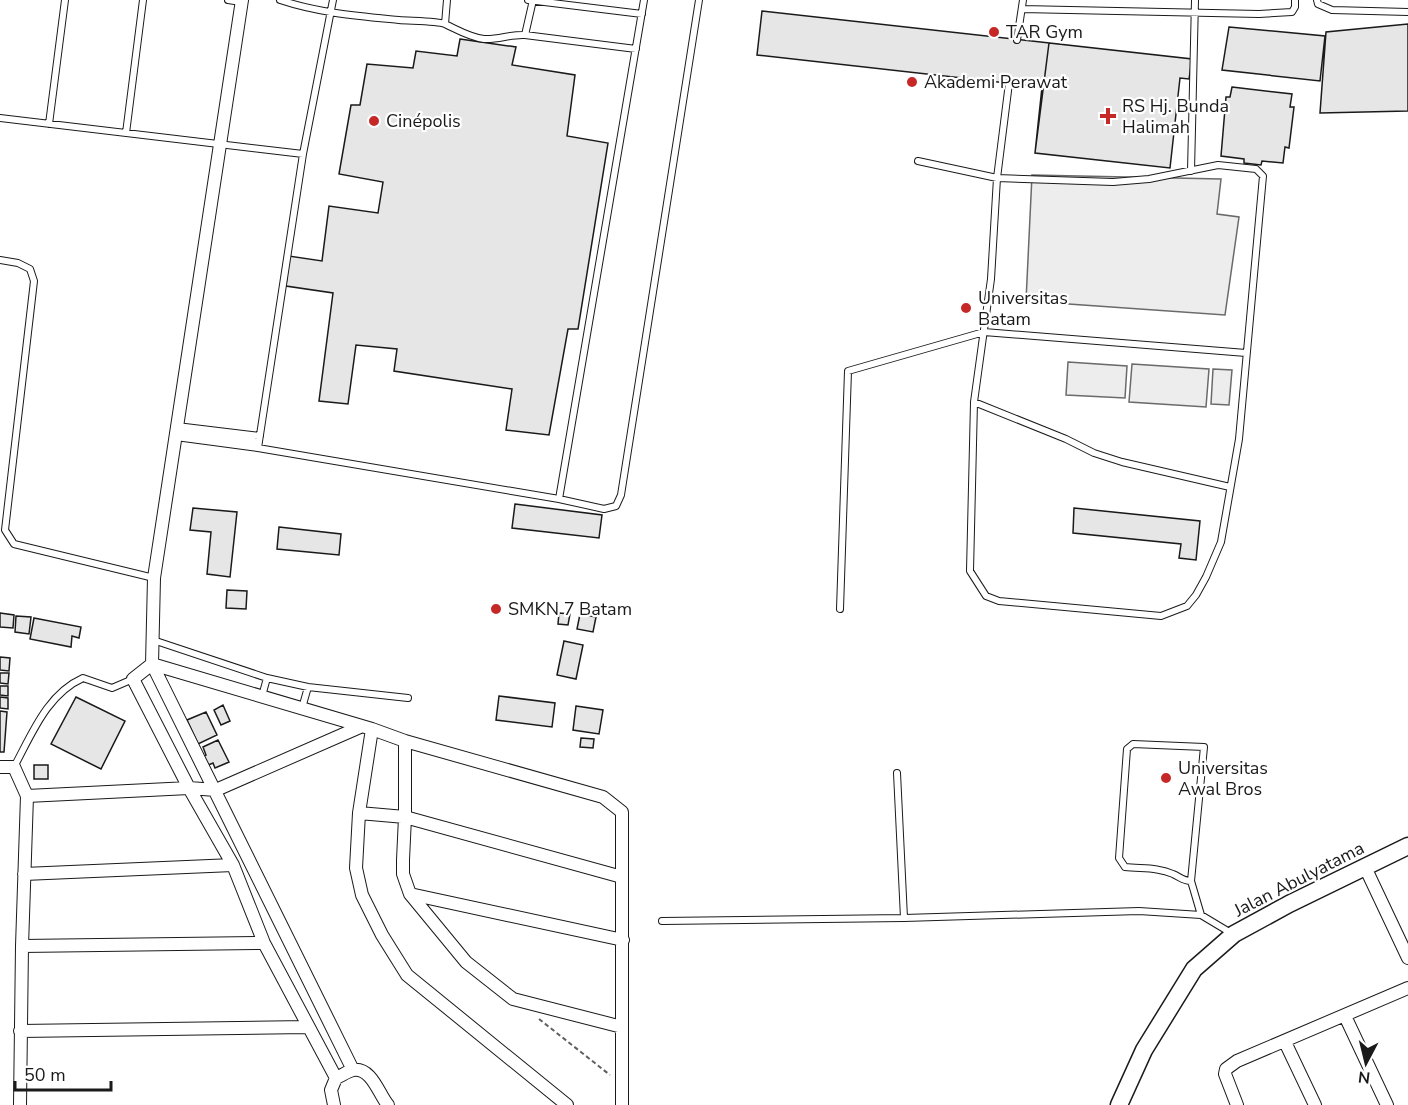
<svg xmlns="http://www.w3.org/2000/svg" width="1408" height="1105" viewBox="0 0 1408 1105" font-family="'Nunito Sans',sans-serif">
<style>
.built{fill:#ededed;stroke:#6a6a6a;stroke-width:1.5}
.building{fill:#e6e6e6;stroke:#1a1a1a;stroke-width:1.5}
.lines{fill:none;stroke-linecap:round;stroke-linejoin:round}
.lane-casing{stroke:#1a1a1a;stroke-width:8}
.street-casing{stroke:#1a1a1a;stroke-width:14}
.secondary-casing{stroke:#1a1a1a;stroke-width:19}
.path{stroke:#5f5f5f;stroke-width:2;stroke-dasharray:4.5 3;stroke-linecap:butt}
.lane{stroke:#fff;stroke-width:6}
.street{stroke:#fff;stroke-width:12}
.secondary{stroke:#fff;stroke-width:16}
.poi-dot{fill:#c62828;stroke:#fff;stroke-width:2}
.labels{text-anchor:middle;stroke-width:4.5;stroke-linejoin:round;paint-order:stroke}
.poi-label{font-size:18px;fill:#1a1a1a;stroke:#fff;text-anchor:start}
.street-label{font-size:18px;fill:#1a1a1a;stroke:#fff}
</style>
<rect width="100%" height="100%" fill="#fff"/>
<!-- built -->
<path class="built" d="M 1032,175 L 1221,179 L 1217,214 L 1239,217 L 1225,315 L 1026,301 Z
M 1068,362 L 1127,366 L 1125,398 L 1066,395 Z
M 1132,364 L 1209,369 L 1206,407 L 1129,402 Z
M 1213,369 L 1232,370 L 1229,405 L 1211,404 Z"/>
<!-- building -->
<path class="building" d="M 762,11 L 1192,59 L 1189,79 L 1180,78 L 1170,168 L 1035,153 L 1042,87 L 757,55 Z
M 1408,24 L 1408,111 L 1320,113 L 1326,32 Z
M 1229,27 L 1325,36 L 1320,81 L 1222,70 Z
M 460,39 L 516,47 L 512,65 L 575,75 L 567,136 L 608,143 L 578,329 L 568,329 L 549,435 L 506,430 L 512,389 L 394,371 L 397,349 L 356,345 L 348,404 L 319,401 L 333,293 L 286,286 L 289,256 L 322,261 L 329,206 L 378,213 L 383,182 L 339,174 L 351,105 L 360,105 L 367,64 L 413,68 L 416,51 L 457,56 Z
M 1049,43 L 1192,59 L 1189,79 L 1180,78 L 1170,168 L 1035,153 Z
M 1232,87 L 1292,94 L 1290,107 L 1294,107 L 1289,148 L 1285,147 L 1283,163 L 1262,161 L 1261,165 L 1244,163 L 1244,159 L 1221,156 L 1226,97 L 1230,97 Z
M 515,504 L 602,515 L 599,538 L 512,528 Z
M 193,508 L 237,512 L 230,577 L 207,574 L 211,532 L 190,530 Z
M 1074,508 L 1200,521 L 1196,560 L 1179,558 L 1181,544 L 1073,533 Z
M 279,527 L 341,534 L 339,555 L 277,549 Z
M 227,590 L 247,591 L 246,609 L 226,608 Z
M 0,613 L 14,615 L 13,628 L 0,627 Z
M 559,613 L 570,614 L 568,625 L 558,624 Z
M 580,614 L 596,617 L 593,632 L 577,629 Z
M 16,616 L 31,617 L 29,634 L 15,632 Z
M 34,618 L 81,627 L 79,638 L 72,636 L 71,647 L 30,639 Z
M 564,641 L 583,645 L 576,679 L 557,675 Z
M 0,657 L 10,658 L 9,671 L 0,670 Z
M 0,673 L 9,673 L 8,684 L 0,683 Z
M 0,686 L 8,686 L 8,696 L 0,695 Z
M 499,696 L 555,703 L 552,727 L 496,720 Z
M 0,697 L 8,698 L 8,709 L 0,708 Z
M 76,697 L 125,721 L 101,769 L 51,744 Z
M 223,705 L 230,721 L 221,725 L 214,710 Z
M 576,706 L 603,710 L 599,734 L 573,730 Z
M 0,711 L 7,712 L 4,752 L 0,752 Z
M 206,712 L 217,735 L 198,744 L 187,720 Z
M 581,738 L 594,739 L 593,748 L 580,747 Z
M 218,740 L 229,762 L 215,768 L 213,763 L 206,766 L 201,757 L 206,755 L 203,747 Z
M 34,765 L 48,765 L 48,779 L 34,779 Z"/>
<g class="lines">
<defs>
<path id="lane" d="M 228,0 L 241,2
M 280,0 C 319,13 358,16 399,20 C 408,21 438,21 445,24 C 458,30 469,37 484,39 C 498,40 511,34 525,35 L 636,49
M 333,0 L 303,154 L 258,448 L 559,499 L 644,0
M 528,0 L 642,14
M 1317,0 L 1318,4 L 1332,10 L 1408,12
M 1022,9 L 1259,14 L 1292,12 L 1295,7 L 1295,0
M 445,24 L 447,0
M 525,35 L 533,0
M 1017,40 L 1023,0
M 0,118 L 303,154
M 49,124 L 65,0
M 126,133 L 143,0
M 918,161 L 997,178 L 1113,182 L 1149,179 L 1218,165 L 1256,169 L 1263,176 L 1239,439 L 1221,542 L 1206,577 L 1196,595 L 1187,606 L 1161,616 L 999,601 L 986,596 L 970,571 L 974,402 L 991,279 L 997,178 L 1009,83
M 1191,171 L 1195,0
M 0,260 L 18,263 L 30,269 L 34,281 L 5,530 L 14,544 L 154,578
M 974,402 L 1066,439 L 1094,453 L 1122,462 L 1230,487
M 177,426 L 260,436
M 176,432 L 259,442
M 176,437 L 258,448
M 559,499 L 604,509 L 616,506 L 621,495 L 699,0
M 840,609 L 848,371 L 984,332 L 1246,353
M 153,640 L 267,678
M 262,696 L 267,678 L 308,687 L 408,698
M 302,708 L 308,687
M 14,767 C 32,734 47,694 83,678 L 112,688 L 133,679
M 897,773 L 904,918
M 1191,881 C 1183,881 1180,877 1173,874 C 1158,867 1141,869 1125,867 L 1119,858 L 1127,749 L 1133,744 L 1204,747 L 1191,881 L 1201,915
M 662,921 L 904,918 L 1139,911 L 1201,915 L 1231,933"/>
<path id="street" d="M 242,0 L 154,578 L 152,664 L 353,1070
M 152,664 L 372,729 L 405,741 L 603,797 L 622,812 L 622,1105
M 152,664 L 133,679 L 189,788 L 233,865 L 264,943 L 336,1078 L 331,1090 L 334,1105
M 372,729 L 359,813 L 356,868 L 362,895 L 382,935 L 407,975 L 567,1105
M 405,741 L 405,817 L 403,860 L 403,874 L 410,894 L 466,962 L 513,999 L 622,1027
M 0,767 L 14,767 L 27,796 L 22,946 L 20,1105
M 27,796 L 189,788 L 216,790 L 360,727
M 359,813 L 405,817 L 622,877
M 1365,867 L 1408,958
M 24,874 L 233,865
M 410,894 L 623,940
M 22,946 L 264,943
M 1345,1016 L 1387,1105
M 20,1031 L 307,1027
M 1285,1042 L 1315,1105
M 336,1078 C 341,1076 348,1071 353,1070 C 372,1067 379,1095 388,1105
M 1237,1105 L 1225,1074 L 1226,1069 L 1237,1061 L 1408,988"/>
<path id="secondary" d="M 1119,1105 L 1144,1050 L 1194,969 L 1234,934 L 1289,904 L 1408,846"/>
</defs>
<!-- lane casing -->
<use href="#lane" class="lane-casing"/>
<!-- street casing -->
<use href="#street" class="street-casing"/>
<!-- secondary casing -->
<use href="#secondary" class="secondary-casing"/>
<!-- path -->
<path class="path" d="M 539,1019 L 610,1075"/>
<!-- lane -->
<use href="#lane" class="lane"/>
<!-- street -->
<use href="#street" class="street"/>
<!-- secondary -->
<use href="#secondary" class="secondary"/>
</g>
<!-- markers -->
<g class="poi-dot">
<circle cx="994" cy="32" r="6"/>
<circle cx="912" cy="82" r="6"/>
<path d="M1105 107h6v6h6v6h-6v6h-6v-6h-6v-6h6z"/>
<circle cx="374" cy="121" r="6"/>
<circle cx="966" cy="308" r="6"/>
<circle cx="496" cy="609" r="6"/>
<circle cx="1166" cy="778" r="6"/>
</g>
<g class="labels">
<!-- poi labels -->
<g class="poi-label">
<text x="1006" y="38">TAR Gym</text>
<text x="924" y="88">Akademi Perawat</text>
<text x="1122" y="112">RS Hj. Bunda<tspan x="1122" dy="21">Halimah</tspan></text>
<text x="386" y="127">Cinépolis</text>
<text x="978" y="304">Universitas<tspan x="978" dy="21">Batam</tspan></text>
<text x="508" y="615">SMKN 7 Batam</text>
<text x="1178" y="774">Universitas<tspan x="1178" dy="21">Awal Bros</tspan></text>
</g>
<!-- street labels -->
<g class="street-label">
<text transform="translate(1299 879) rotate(-27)" y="6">Jalan Abulyatama</text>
</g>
</g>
<!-- north arrow -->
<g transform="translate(1366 1063) rotate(187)" stroke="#ffffff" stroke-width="4.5" paint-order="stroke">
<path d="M0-4.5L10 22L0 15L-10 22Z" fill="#1a1a1a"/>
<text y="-9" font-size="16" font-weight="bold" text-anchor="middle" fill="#1a1a1a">N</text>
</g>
<!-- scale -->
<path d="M15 1081v9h96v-9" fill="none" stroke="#1a1a1a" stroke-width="3"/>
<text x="24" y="1081" font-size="18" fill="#1a1a1a" stroke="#ffffff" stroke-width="4.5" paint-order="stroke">50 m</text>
</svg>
